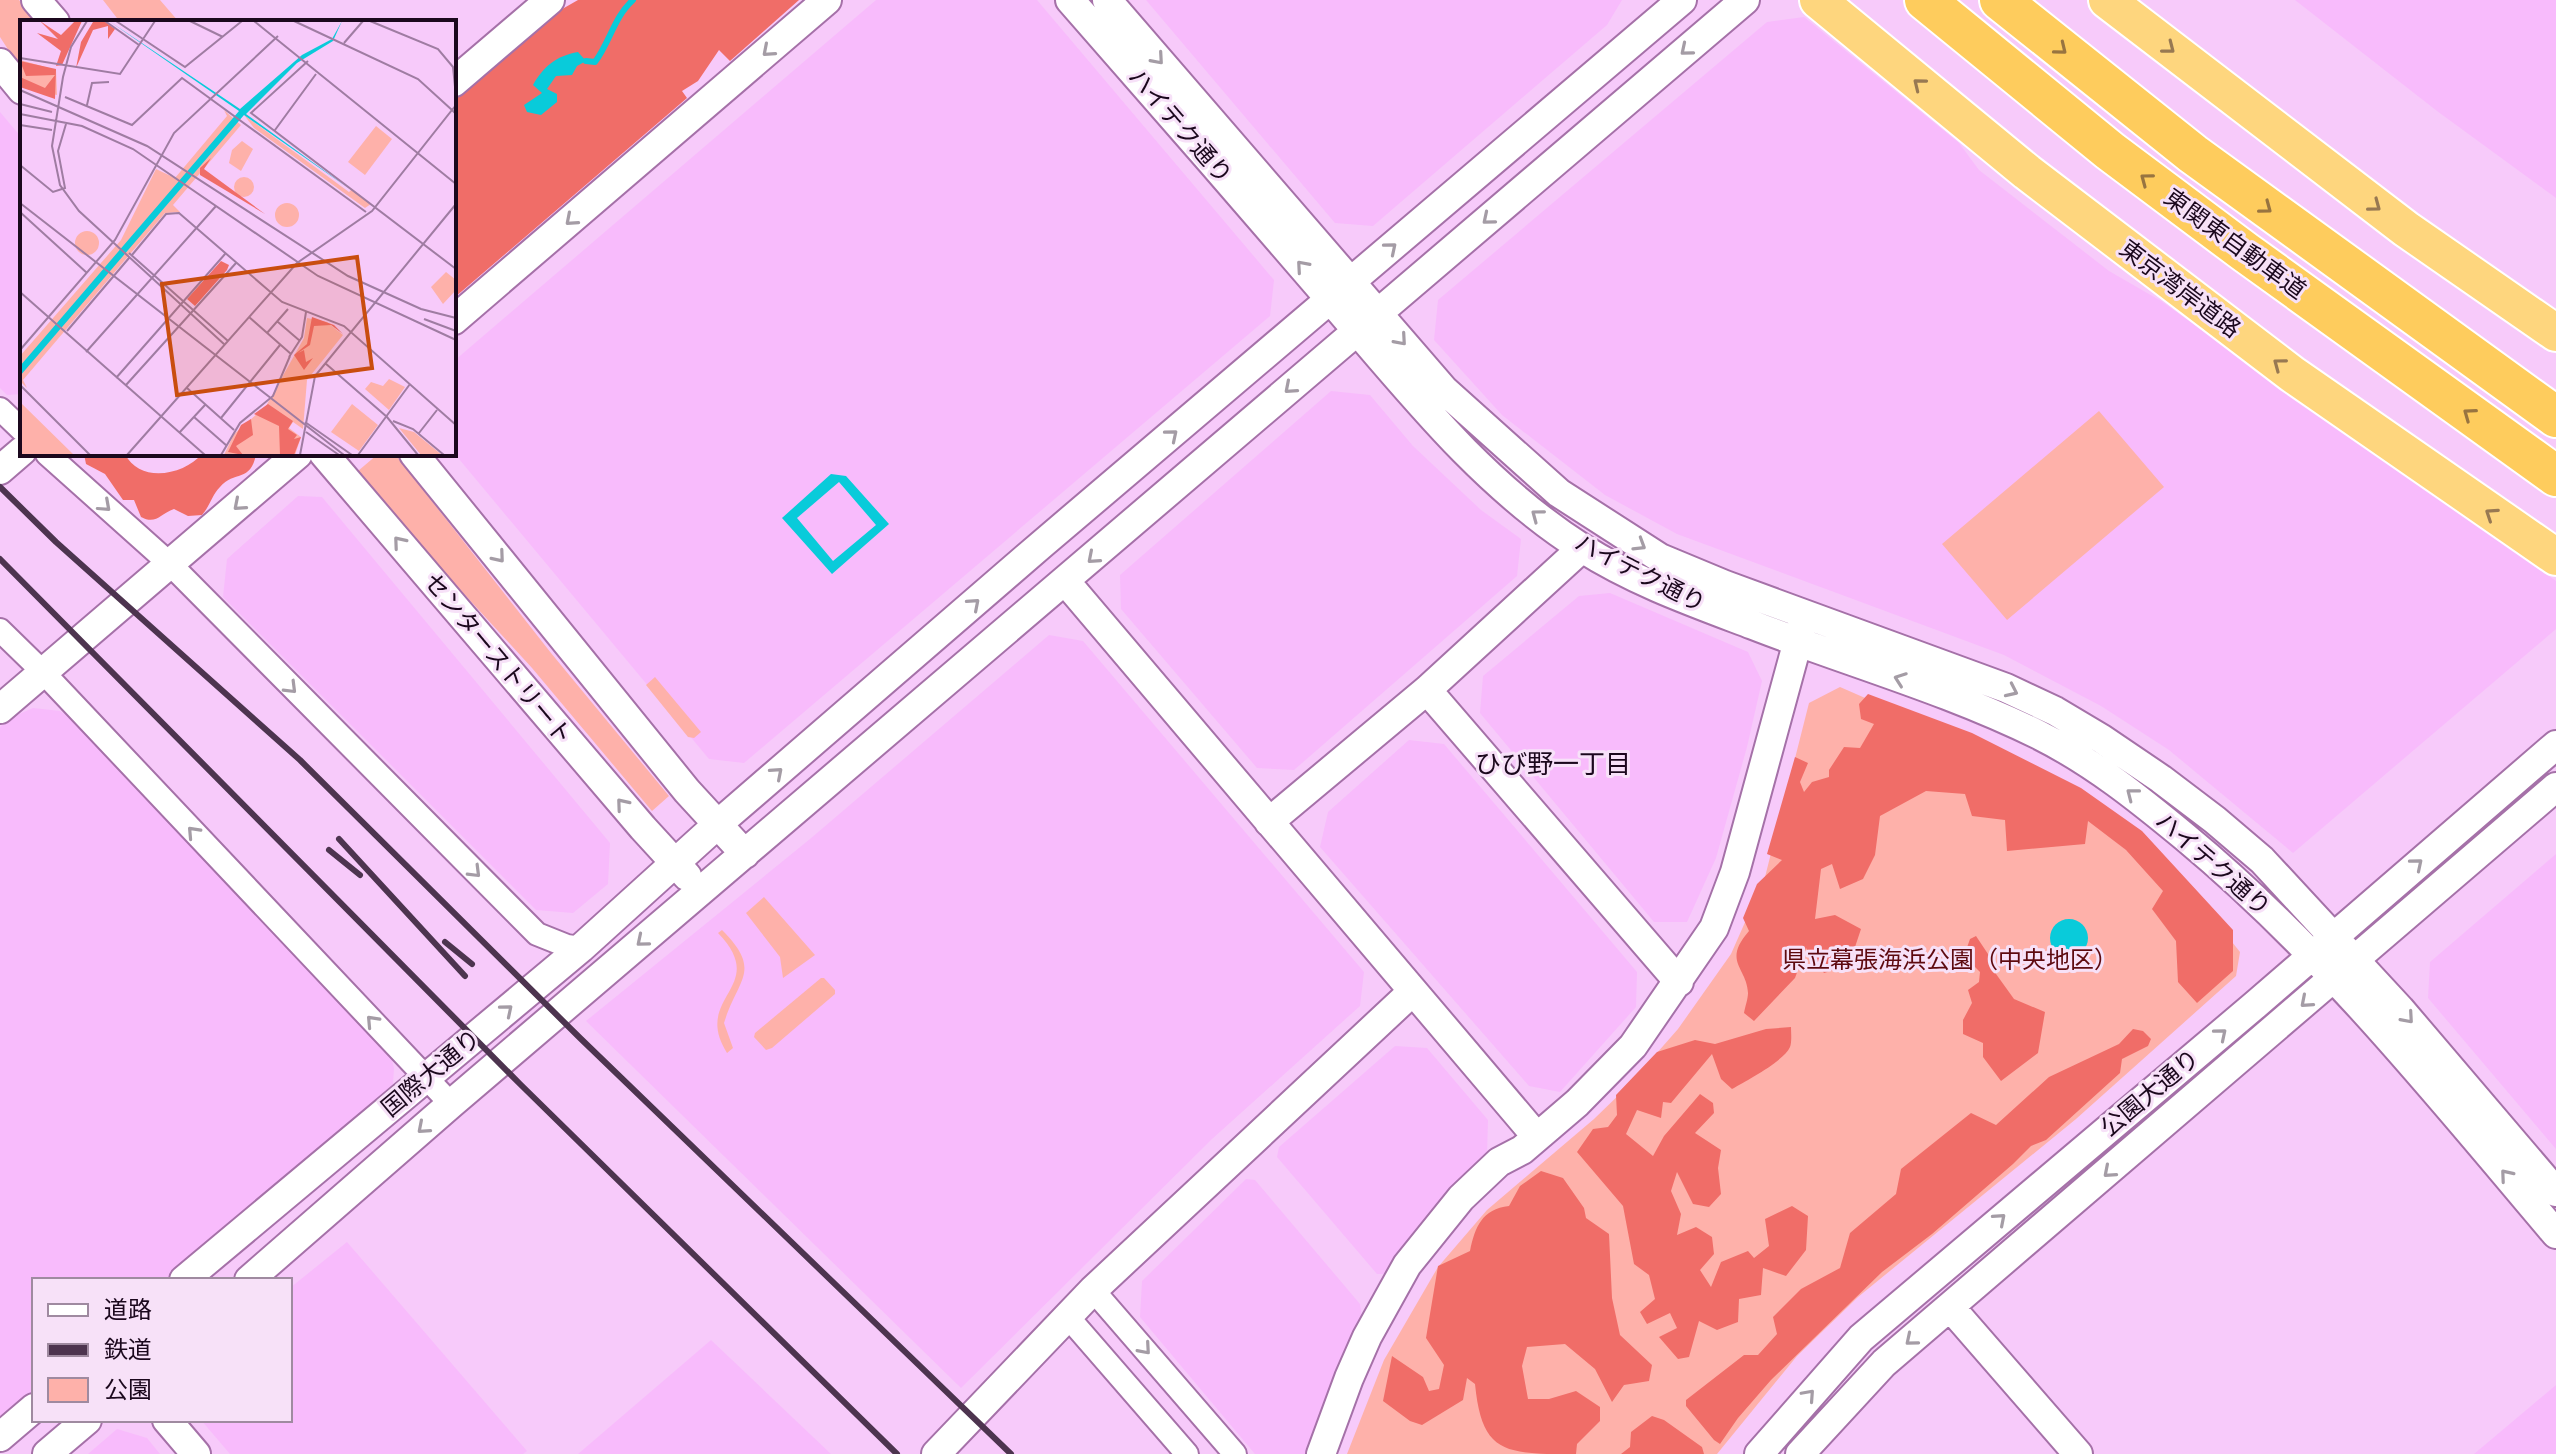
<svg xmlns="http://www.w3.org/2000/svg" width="2556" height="1454" viewBox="0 0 2556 1454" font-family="'Archivo Narrow','Noto Sans JP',sans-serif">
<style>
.built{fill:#f8bbfc}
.green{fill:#feb1aa}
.forest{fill:#f06d68}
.water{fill:#09cbda;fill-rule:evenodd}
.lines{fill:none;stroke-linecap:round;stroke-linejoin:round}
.stream{stroke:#09cbda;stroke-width:6}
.minor-casing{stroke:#a571a8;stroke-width:26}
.tertiary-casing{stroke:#a571a8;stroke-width:32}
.trunk-casing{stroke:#fff;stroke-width:40}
.motorway-casing{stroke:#fff;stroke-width:44}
.minor{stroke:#fff;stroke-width:22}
.tertiary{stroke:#fff;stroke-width:28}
.trunk{stroke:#fed67e;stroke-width:36}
.motorway{stroke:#fecc5d;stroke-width:40}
.rail{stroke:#4d344f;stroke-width:6}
.oneway{stroke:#987952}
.oneway2{stroke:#987440}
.oneway3{stroke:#a49ca5}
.labels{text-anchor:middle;stroke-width:6;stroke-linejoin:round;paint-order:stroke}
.street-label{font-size:24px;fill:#1b081d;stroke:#f7e1f8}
.park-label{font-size:24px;fill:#5e0a0f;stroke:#f7e1f8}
.neighbourhood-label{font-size:26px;fill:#1b081d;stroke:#f7e1f8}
.inset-road{fill:none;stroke:#9f7ca2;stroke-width:2}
.view{fill:#c94d0f;fill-opacity:0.15;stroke:#c94d0f;stroke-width:4}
.inset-edge{fill:none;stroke:#1b081d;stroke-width:4}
</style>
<rect width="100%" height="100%" fill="#f7cafa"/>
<!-- built -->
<path class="built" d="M 876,0 L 1037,0 L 1274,280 L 1270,316 L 744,763 L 709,759 L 454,453 L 454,361 Z
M 1146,0 L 1622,0 L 1607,25 L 1373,226 L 1335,223 Z
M 2295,0 L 2556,0 L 2556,198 L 2437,111 Z
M 1804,17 L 1959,143 L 1979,170 L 2109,271 L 2161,301 L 2556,581 L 2556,629 L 2293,853 L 2169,750 L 2101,706 L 2004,655 L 1677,534 L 1605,495 L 1502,415 L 1434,340 L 1438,300 L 1767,22 Z
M 0,112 L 22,138 L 22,394 L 7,395 L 0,388 Z
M 1331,391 L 1370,395 L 1413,446 L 1481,510 L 1521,539 L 1517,576 L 1294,770 L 1257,768 L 1121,609 L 1120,575 Z
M 298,496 L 322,497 L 610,843 L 608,884 L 573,913 L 536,910 L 223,597 L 227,559 Z
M 1610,593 L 1748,652 L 1762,681 L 1747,747 L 1716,858 L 1687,922 L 1654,922 L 1480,713 L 1483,676 L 1579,596 Z
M 1049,635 L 1083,641 L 1364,972 L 1360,1006 L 1212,1139 L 961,1388 L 586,1021 L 810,839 Z
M 33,708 L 60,711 L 69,717 L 388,1046 L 394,1068 L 393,1084 L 383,1098 L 169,1280 L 34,1280 L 34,1395 L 0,1424 L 0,727 L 10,718 Z
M 1409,740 L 1444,744 L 1637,972 L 1636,1007 L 1560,1092 L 1529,1086 L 1320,847 L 1328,812 Z
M 2556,854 L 2556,1149 L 2428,998 L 2430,962 Z
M 1395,1046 L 1427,1048 L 1488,1120 L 1487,1154 L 1435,1205 L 1387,1274 L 1377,1274 L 1277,1157 L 1279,1147 Z
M 1246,1179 L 1255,1180 L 1360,1304 L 1362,1318 L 1331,1384 L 1306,1454 L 1255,1454 L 1140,1317 L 1142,1281 Z
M 347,1242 L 527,1451 L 523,1454 L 230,1454 L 201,1420 L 290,1420 L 290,1288 Z
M 711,1340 L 831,1454 L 578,1454 Z
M 2556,1385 L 2556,1454 L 2474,1454 Z
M 117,1429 L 147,1438 L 160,1454 L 88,1454 Z"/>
<!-- green -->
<path class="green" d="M 0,0 L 19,0 L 37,22 L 22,22 L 22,71 L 0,37 Z
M 103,0 L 160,0 L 179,22 L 120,22 Z
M 2099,411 L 2164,487 L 2007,620 L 1942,544 Z
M 378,454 L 395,454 L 551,653 L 669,796 L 652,811 L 532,668 L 431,558 L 358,471 Z
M 655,677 L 701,732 L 694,738 L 688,737 L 646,685 Z
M 1840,687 L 2023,767 L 2216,922 L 2240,952 L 2236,976 L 2076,1119 L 1858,1297 L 1797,1356 L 1717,1454 L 1347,1454 L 1384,1360 L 1438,1267 L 1487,1210 L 1594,1119 L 1627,1087 L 1678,1029 L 1731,954 L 1765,877 L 1809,703 Z
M 764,897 L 815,955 L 783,978 L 780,957 L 746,913 Z
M 722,930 C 763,971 738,978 724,1023 L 733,1048 L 727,1053 C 691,996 771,988 718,933 Z
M 821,978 L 824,978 L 835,990 L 835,994 L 772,1048 L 766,1050 L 754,1037 L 755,1033 Z"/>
<!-- forest -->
<path class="forest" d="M 578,0 L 799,0 L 730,61 L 719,50 L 698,81 L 682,91 L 687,98 L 454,298 L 454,97 L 543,20 Z
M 84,454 L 125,454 C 140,484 184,475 202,454 L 256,454 C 251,483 234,470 220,487 C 212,495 210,506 202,515 L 188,516 L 174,509 C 160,514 156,525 141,517 L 134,500 L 123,500 L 105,474 L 86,464 Z
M 1868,694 L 1972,733 L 2081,788 L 2142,831 L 2233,930 L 2233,971 L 2197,1003 L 2178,982 L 2176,941 L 2152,909 L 2163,891 L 2126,850 L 2088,821 L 2085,844 L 2007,851 L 2005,820 L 1972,816 L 1965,794 L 1926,791 L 1880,816 L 1875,855 L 1863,879 L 1840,889 L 1832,864 L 1821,869 L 1815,919 L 1835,915 L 1861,929 L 1849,965 L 1824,973 L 1806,948 L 1795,978 L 1754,1021 L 1744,1013 C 1745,1007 1748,999 1748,993 C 1747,967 1722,962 1749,931 L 1743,918 L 1757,884 L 1782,860 L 1767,854 L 1795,757 L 1808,763 L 1800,782 L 1804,792 L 1812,782 L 1829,777 L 1829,770 L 1844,747 L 1860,748 L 1874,724 L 1861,719 L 1859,704 Z
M 1976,936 L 1992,960 L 1991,967 L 2014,999 L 2045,1012 L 2038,1053 L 2001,1081 L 1983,1057 L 1983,1043 L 1963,1034 L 1963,1020 L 1972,1003 L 1968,990 L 1979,982 L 1980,972 L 1964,956 L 1970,939 Z
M 1791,1027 C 1791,1032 1792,1042 1790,1047 C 1784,1061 1746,1081 1732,1089 L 1721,1079 L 1712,1054 L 1671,1103 L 1663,1102 L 1661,1118 L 1637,1110 L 1626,1134 L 1653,1156 L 1664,1136 L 1700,1094 L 1713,1103 L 1714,1113 L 1695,1133 L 1721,1150 L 1718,1168 L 1721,1194 L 1709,1207 L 1693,1204 L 1677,1172 L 1671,1191 L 1681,1214 L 1677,1235 L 1696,1227 L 1712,1237 L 1714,1254 L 1700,1270 L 1711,1287 L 1721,1262 L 1748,1251 L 1754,1258 L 1769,1246 L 1765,1219 L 1792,1206 L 1808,1216 L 1806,1250 L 1786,1276 L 1763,1268 L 1761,1295 L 1739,1299 L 1738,1322 L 1717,1330 L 1699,1321 L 1689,1357 L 1678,1359 L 1659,1337 L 1677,1328 L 1670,1313 L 1647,1324 L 1640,1312 L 1655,1299 L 1649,1275 L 1634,1264 L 1623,1206 L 1577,1152 L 1593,1129 L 1608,1127 L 1617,1115 L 1616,1095 L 1657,1052 L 1695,1040 L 1715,1044 L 1766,1029 Z
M 2133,1029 L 2143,1031 L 2151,1039 L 2148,1046 L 2122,1059 L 2120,1073 L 2046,1140 L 2031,1146 L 2013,1164 L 1932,1234 L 1882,1272 L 1771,1380 L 1738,1418 L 1720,1444 L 1714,1440 L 1686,1406 L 1686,1400 L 1744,1355 L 1758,1355 L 1777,1334 L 1773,1317 L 1801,1289 L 1840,1268 L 1850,1233 L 1896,1194 L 1901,1169 L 1971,1113 L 1996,1125 L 2049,1077 L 2119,1044 Z
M 1541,1171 L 1563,1178 L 1584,1208 L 1586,1218 L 1609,1234 L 1612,1298 L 1620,1335 L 1652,1365 L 1649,1381 L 1624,1385 L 1612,1402 L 1595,1369 L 1565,1344 L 1527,1347 L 1522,1366 L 1528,1399 L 1549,1399 L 1576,1391 L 1600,1407 L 1600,1421 L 1577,1444 L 1576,1454 C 1504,1454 1482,1454 1475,1384 L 1467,1378 L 1463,1400 L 1422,1425 L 1410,1421 L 1383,1401 L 1392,1356 L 1423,1377 L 1429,1391 L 1439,1389 L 1444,1365 L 1426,1338 L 1438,1266 L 1470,1251 C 1475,1227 1482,1209 1509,1206 L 1520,1186 Z
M 1652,1416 L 1664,1420 L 1702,1447 L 1704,1454 L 1621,1454 L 1630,1447 L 1631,1432 Z"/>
<!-- water -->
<path class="water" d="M 578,52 L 586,61 L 577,66 L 572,75 L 556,76 L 547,89 L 557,94 L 557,102 L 541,115 L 527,112 L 524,105 L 542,93 L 533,85 C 544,66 556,56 578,52 Z
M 831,474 L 846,476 L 889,524 L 832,574 L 782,518 ZM 839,482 L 876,525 L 833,561 L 797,518 Z
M2050 938a19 19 0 1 1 38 0a19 19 0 1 1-38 0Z"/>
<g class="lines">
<!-- stream -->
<path class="stream" d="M 586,61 L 595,62 C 610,42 614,17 633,0"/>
<defs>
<path id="minor" d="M 0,409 L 22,430
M 47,454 L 170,564 L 537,934 L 567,946 L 581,948
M 0,630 L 43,672 L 451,1104
M 1093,1290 L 1235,1454
M 1068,1317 L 1187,1454"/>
<path id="tertiary" d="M 36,0 L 55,22
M 1070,0 C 1157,99 1244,199 1330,299 C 1407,388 1481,484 1582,548 C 1635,582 1695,603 1753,625 C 1848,662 1948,690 2039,735 C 2093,762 2139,799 2185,837 C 2325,953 2439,1096 2556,1234
M 1107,0 L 1444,390 L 1559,493 L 1660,558 L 1725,585 L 2006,688 L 2055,711 L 2102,739 L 2161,779 L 2215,820 L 2262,860 L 2400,1009 L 2556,1192
M 0,63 L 22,90
M 454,82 L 550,0
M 454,320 L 827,0
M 324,454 L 643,828 L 687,876
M 414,454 L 687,791 L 745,854
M 0,470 L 22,451
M 1066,582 L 1537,1137
M 1427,690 L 1679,982
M 0,709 L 298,454
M 1269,822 L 1427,690 L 1582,548
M 184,1280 L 581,948 L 718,824 L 1041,545 L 1682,0
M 249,1280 L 451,1104 L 1745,0
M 1951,1308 L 2078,1454
M 167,1420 L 196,1454
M 0,1437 L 34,1408
M 47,1454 L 87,1420
M 936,1454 L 1093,1290 L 1412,992
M 1321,1454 L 1349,1378 L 1367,1337 L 1407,1265 L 1461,1198 L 1499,1162 L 1522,1150 L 1577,1103 L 1633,1046 L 1714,928 L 1735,872 L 1802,626
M 1759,1454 L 1861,1338 L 2255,1005 L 2556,745
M 1800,1454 L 1884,1363 L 2556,787"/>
<path id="trunk" d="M 1818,0 L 2027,172 L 2292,374 L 2556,557
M 2107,0 L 2406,229 L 2556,333"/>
<path id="motorway" d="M 1925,0 L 2110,151 L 2245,252 L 2556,476
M 2000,0 L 2193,154 L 2556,417"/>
</defs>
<!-- minor casing -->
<use href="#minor" class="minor-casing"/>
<!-- tertiary casing -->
<use href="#tertiary" class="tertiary-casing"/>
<!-- trunk casing -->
<use href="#trunk" class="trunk-casing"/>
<!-- motorway casing -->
<use href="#motorway" class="motorway-casing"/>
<!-- minor -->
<use href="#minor" class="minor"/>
<!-- tertiary -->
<use href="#tertiary" class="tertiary"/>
<!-- trunk -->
<use href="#trunk" class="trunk"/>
<!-- motorway -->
<use href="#motorway" class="motorway"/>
<!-- rail -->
<path class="rail" d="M 0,487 L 56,542 L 300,760 L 580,1038 L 1011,1454
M 0,559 L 520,1084 L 897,1454
M 339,839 L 465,976
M 329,850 L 360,875
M 445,942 L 472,964"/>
</g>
<!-- one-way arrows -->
<defs><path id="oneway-chevron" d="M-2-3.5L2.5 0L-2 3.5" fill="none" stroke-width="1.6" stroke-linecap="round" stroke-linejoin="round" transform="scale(2)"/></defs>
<g class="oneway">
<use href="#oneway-chevron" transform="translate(2169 48) rotate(38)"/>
<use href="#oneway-chevron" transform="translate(1919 84) rotate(-141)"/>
<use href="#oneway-chevron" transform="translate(2375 206) rotate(37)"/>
<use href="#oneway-chevron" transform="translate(2279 364) rotate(-143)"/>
<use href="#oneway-chevron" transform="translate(2491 514) rotate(-146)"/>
</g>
<g class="oneway2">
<use href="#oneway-chevron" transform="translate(2061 49) rotate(39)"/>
<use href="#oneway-chevron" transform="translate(2146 179) rotate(-143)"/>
<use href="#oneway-chevron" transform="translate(2266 208) rotate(37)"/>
<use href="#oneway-chevron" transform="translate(2469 414) rotate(-144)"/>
</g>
<g class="oneway3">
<use href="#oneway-chevron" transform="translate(1686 50) rotate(140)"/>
<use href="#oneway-chevron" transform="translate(768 51) rotate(139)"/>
<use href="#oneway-chevron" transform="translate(1158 59) rotate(49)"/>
<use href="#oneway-chevron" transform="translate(1488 219) rotate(140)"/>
<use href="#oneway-chevron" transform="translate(571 220) rotate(139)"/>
<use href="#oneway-chevron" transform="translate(1391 248) rotate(-40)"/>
<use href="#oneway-chevron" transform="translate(1302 266) rotate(-131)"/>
<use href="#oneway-chevron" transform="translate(1401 340) rotate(49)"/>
<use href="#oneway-chevron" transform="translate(1290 388) rotate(139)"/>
<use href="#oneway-chevron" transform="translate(1172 435) rotate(-40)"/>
<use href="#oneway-chevron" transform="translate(239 505) rotate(139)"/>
<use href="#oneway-chevron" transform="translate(105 506) rotate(42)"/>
<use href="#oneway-chevron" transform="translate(1537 515) rotate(-143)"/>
<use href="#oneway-chevron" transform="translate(399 542) rotate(-130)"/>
<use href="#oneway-chevron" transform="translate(1640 545) rotate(32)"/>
<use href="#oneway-chevron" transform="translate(499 557) rotate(50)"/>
<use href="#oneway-chevron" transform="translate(1093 558) rotate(139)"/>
<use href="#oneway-chevron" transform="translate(974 604) rotate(-41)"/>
<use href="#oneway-chevron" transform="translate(1900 679) rotate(-160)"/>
<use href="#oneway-chevron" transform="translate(291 688) rotate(45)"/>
<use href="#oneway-chevron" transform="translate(2012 691) rotate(25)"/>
<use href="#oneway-chevron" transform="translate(777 773) rotate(-41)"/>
<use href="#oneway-chevron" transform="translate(2132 794) rotate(-142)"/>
<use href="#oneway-chevron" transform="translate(622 804) rotate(-130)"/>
<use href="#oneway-chevron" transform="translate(193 832) rotate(-133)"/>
<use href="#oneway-chevron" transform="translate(2417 864) rotate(-40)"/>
<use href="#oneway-chevron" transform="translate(475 872) rotate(45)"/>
<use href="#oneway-chevron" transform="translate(642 941) rotate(140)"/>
<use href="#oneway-chevron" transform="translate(2306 1002) rotate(139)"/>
<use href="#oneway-chevron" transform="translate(507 1010) rotate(-40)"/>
<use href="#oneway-chevron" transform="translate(2408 1018) rotate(49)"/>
<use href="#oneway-chevron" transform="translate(372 1021) rotate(-133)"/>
<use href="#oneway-chevron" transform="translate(2221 1034) rotate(-40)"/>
<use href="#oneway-chevron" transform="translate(423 1128) rotate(139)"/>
<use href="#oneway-chevron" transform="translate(2109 1172) rotate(139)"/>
<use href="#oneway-chevron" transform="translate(2506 1175) rotate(-130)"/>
<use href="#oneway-chevron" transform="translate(2000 1219) rotate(-41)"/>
<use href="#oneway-chevron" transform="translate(1911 1340) rotate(140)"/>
<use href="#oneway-chevron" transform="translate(1145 1349) rotate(49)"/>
<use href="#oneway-chevron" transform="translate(1809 1395) rotate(-48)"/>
</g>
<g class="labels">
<!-- street labels -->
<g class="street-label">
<text transform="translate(1180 126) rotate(49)" y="8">ハイテク通り</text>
<text transform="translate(2235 244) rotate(36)" y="8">東関東自動車道</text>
<text transform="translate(2180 289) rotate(37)" y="8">東京湾岸道路</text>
<text transform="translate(1640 573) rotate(27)" y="8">ハイテク通り</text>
<text transform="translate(498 659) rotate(50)" y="8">センターストリート</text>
<text transform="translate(2213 864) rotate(41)" y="8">ハイテク通り</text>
<text transform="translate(431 1073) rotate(-40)" y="8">国際大通り</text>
<text transform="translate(2150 1093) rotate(-40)" y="8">公園大通り</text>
</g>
<!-- park labels -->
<g class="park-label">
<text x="1950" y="968">県立幕張海浜公園（中央地区）</text>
</g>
<!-- neighbourhood labels -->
<g class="neighbourhood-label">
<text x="1553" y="773">ひび野一丁目</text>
</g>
</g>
<!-- overview -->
<g transform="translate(20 20)">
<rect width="436" height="436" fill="#f7cafa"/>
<path d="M 0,40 L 36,50 L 37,75 L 0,66 ZM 204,90 L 221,105 L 153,185 L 160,192 L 145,193 L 3,360 L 7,368 L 0,361 L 0,336 L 101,220 L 136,149 L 155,158 L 207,96 ZM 224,95 L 329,172 L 332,169 L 351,184 L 345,188 L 234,108 ZM 356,106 L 372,119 L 345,155 L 328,142 ZM 222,121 L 233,129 L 221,151 L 209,143 L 212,130 ZM214 167a10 10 0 1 1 20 0a10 10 0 1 1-20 0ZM255 195a12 12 0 1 1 24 0a12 12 0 1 1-24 0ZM55 223a12 12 0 1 1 24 0a12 12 0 1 1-24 0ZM 426,252 L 436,260 L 436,270 L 423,284 L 411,267 ZM 287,298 L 307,302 L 323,315 L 287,360 L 283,409 L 273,402 L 269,408 L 281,417 L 275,435 L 204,435 L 214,414 L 246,386 L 284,318 ZM 369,359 L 385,367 L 369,390 L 345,369 L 351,362 L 363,366 ZM 0,382 L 54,435 L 0,435 ZM 332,384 L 358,405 L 339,431 L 311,412 ZM 379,408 L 394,412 L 422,435 L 401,435 Z" fill="#feb1aa"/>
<path d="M 20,1 L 41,15 L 55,1 L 62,1 L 42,45 L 36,46 L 41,31 L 17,13 L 38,19 ZM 84,1 L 95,9 L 88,19 L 88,6 L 73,10 L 56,48 L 61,22 L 73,2 ZM 0,41 L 36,49 L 35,79 L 0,67 L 0,57 L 25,68 L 35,55 L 6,56 ZM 191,138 L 184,149 L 245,194 L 180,155 L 180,148 ZM 201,241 L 209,245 L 207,250 L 175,286 L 167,279 ZM 292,297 L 314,305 L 323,314 L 311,305 L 294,306 L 290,325 L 278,333 L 284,330 L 286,342 L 293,338 L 284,350 L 274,335 L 287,324 ZM 248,384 L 273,401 L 268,409 L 277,415 L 274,419 L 281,417 L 274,435 L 260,435 L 259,406 L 234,394 ZM 231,399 L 233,415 L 216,426 L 223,435 L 208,432 L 221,405 Z" fill="#f06d68"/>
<path d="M 89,1 L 220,89 L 282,35 L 312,19 L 322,1 L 313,21 L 277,43 L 226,94 L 331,170 L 224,95 L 0,356 L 0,346 L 219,91 Z" fill="#09cbda"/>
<path class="inset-road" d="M 67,1 L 51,27 L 43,57 L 32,126 L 40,165 L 59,191 L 205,325M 85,1 L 119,25M 96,1 L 165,47 L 222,1M 170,1 L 203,17M 234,1 L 436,164M 274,1 L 398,59 L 432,90 L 436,85M 350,1 L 418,29 L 433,47 L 436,77M 324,23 L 343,1M 0,38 L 100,54 L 135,1M 288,41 L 231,93 L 436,249M 0,70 L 127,126 L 328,256 L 401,289 L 436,298M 45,77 L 112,105 L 162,58 L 346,192M 0,84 L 32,92M 67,85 L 72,63 L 89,62M 0,94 L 62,106 L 113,129 L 298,256 L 436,320M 0,105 L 32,110M 255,110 L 296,54M 0,145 L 33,172 L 45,168 L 38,131 L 46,104M 0,183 L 324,435M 0,192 L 67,253M 109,233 L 208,321M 112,235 L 146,194 L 159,193 L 262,282 L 324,306 L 436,405M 0,272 L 185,435M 229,297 L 271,334M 404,299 L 436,311M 258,302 L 280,321M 47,311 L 109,238M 247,313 L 268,289M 0,330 L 95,220 L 154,113 L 258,16M 66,332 L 196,186M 269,337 L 282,317 L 286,292M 305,343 L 367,397 L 398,435M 96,358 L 205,234M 0,365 L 70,435M 106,365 L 216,243M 167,368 L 214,410M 174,397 L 207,426M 201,398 L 260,325M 373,401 L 393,409 L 424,435M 285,402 L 332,435M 286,412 L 319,435M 159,413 L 185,385M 399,413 L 417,390M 107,435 L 277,243 L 352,191 L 432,90 L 436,94M 201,435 L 220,403 L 253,376 L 270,336M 280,435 L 295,356 L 436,184M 338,435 L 390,364"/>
<path class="view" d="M 337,237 L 352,348 L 157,375 L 142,264 Z"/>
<rect width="436" height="436" class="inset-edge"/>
</g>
<!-- legend -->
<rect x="32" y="1278" width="260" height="144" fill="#f7e1f8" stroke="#9f8aa0" stroke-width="2"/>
<rect x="48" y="1304" width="40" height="12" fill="#ffffff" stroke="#9f8aa0" stroke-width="2"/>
<text x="104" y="1318" font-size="24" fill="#1b081d">道路</text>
<rect x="48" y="1344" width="40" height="12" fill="#4d344f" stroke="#9f8aa0" stroke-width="2"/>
<text x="104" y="1358" font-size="24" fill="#1b081d">鉄道</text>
<rect x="48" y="1378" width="40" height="24" fill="#feb1aa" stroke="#9f8aa0" stroke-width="2"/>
<text x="104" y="1398" font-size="24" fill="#1b081d">公園</text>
</svg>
